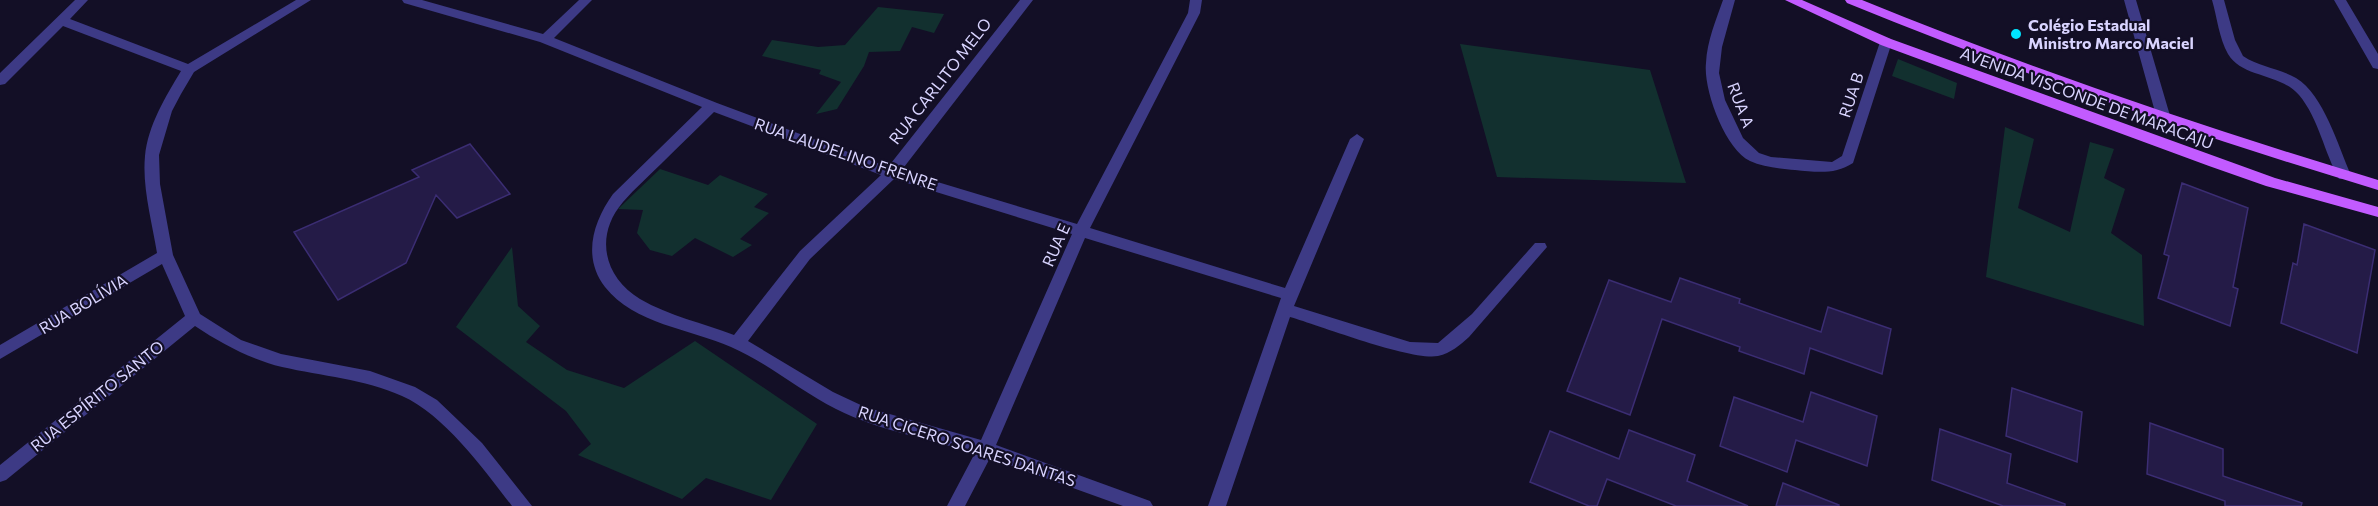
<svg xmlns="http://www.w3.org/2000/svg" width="2378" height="506" viewBox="0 0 2378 506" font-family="Commissioner,sans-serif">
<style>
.green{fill:#12302f}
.building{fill:#241b47;stroke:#3b2d73;stroke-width:1.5}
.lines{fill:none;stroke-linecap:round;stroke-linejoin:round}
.minor{fill:#3d3a85;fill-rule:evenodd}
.major{fill:#c25bff;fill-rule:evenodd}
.poi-dot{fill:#00e5ff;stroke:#130f26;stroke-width:2}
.labels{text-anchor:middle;stroke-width:4.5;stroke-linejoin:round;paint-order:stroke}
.poi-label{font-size:16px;font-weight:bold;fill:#d9d4ff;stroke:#130f26;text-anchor:start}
.street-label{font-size:16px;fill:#d9d4ff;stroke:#130f26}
</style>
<rect width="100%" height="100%" fill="#130f26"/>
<!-- green -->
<path class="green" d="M 878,7 L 944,14 L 934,33 L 912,27 L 900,51 L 869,52 L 864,66 L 837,109 L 816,114 L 841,82 L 819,74 L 821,70 L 762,56 L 772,40 L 818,47 L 845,45 Z
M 1460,44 L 1650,70 L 1686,183 L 1497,177 Z
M 1898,59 L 1957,83 L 1954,99 L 1892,76 Z
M 2005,127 L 2034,139 L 2018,208 L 2070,232 L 2090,142 L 2114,149 L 2104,178 L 2125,189 L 2111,233 L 2142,255 L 2144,326 L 1986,277 Z
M 660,169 L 708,185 L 720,175 L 768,194 L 754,207 L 769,213 L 740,239 L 752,245 L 733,257 L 695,238 L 672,256 L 650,250 L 637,233 L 643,210 L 618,209 Z
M 512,247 L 518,306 L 540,326 L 526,342 L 567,370 L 624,388 L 695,341 L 817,424 L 771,500 L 706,478 L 682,499 L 578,455 L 591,444 L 566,411 L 456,327 Z"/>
<!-- building -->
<path class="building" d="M 470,144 L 510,194 L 457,218 L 436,195 L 406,263 L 338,300 L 294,232 L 419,177 L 412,170 Z
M 2182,183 L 2248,208 L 2233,287 L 2238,289 L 2230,326 L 2158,298 L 2169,256 L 2164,254 Z
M 2304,224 L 2375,250 L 2357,353 L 2281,323 L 2293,263 L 2297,265 Z
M 1680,278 L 1740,299 L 1739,303 L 1821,332 L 1828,307 L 1891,329 L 1882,374 L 1810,348 L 1804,374 L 1739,351 L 1740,347 L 1662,319 L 1630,415 L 1567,391 L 1609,280 L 1671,302 Z
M 2012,388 L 2082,412 L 2077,462 L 2006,436 Z
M 1811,392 L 1877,416 L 1867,466 L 1796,440 L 1787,472 L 1720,446 L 1734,397 L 1803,422 Z
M 2150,423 L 2223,449 L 2223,476 L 2302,503 L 2301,506 L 2225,506 L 2225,501 L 2147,474 Z
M 1940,429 L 2011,454 L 2007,483 L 2065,504 L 2065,506 L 2003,506 L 1932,480 Z
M 1629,430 L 1695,455 L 1687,481 L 1748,506 L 1676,506 L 1607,479 L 1597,506 L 1589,506 L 1530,482 L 1550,431 L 1619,459 Z
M 1783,483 L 1839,505 L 1839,506 L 1776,506 Z"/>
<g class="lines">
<!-- minor -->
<path class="minor" d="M 75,0 L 88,0 L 70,19 L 188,64 L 296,0 L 311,0 L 194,72 L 181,94 L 172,111 L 159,155 L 160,184 L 173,255 L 200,314 L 241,340 L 281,354 L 370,371 L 415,387 L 437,400 L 482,443 L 532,506 L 512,506 C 484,470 445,415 402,396 C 364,379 322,376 282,367 C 250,359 222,344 195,326 L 6,480 L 0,482 L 0,465 L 185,316 L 162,264 L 0,359 L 0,345 L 157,253 C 152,222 142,187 145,156 C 148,125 166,96 181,71 L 63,26 L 5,84 L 0,85 L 0,73 Z
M 402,0 L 422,0 L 543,34 L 579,0 L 592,0 L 554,38 L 717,103 L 888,167 L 1020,0 L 1033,0 L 901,171 L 1077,224 L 1188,13 L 1190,0 L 1202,0 L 1200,13 L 1090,228 L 1285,288 L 1350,139 L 1357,134 L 1364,139 L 1294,306 L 1410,342 L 1438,343 L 1472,314 L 1535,243 L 1545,243 L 1547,247 L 1469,337 C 1460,345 1451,353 1438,356 C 1411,361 1321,326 1290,317 L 1226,506 L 1208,506 L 1281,298 L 1085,238 L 996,445 L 1150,501 L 1153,506 L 1123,506 L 990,458 L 965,506 L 947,506 L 975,453 C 929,439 880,431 836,409 C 800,391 768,363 731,347 C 690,329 634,324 605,287 C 582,257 593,222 613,194 L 702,107 L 540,42 L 404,3 ZM 714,112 L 881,175 L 800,251 L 734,335 C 703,323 669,316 640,299 C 604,277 594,236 623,202 C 635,188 649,176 662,163 C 679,146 697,129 714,112 ZM 894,179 L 1072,234 L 981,440 L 865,407 L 833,392 L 748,341 L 810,259 Z
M 1723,0 L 1735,0 L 1722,47 L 1719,73 L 1725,100 L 1743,138 L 1759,153 L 1771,157 L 1832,162 L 1842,156 L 1880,42 L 1886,38 L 1891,39 L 1892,42 L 1853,163 C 1835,175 1816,172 1795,170 C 1781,169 1763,167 1750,161 C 1725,149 1703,89 1706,63 C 1707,41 1716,20 1723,0 Z
M 2124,0 L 2136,0 L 2171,119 L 2169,122 L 2164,124 L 2157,119 Z
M 2212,0 L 2224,0 L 2235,40 L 2243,56 C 2259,67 2279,68 2296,78 C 2324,95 2338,146 2351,175 L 2349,179 L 2339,179 C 2324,152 2319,119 2299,95 C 2280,73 2242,78 2228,54 C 2219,38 2217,17 2212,0 Z
M 2334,0 L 2346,0 L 2378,54 L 2378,69 L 2373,68 Z"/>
<!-- major -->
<path class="major" d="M 1785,0 L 1802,0 L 1891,39 L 2275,178 L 2378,207 L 2378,217 L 2266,186 L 2209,166 L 1881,45 Z
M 1845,0 L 1862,0 C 2031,69 2203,127 2378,180 L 2378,190 C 2198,136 2021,74 1847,3 Z"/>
</g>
<!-- markers -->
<circle class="poi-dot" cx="2016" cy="34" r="6"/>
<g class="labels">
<!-- poi labels -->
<g class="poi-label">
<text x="2028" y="31">Colégio Estadual<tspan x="2028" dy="18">Ministro Marco Maciel</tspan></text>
</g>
<!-- street labels -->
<g class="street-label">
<text transform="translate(940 81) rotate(-52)" y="6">RUA CARLITO MELO</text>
<text transform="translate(1851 95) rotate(-72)" y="6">RUA B</text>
<text transform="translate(2087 98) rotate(20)" y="6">AVENIDA VISCONDE DE MARACAJU</text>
<text transform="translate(1741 105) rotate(69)" y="6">RUA A</text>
<text transform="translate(846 154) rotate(19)" y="6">RUA LAUDELINO FRENRE</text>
<text transform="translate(1056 245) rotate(-66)" y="6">RUA E</text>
<text transform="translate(83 304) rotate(-31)" y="6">RUA BOLÍVIA</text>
<text transform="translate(97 396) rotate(-39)" y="6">RUA ESPÍRITO SANTO</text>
<text transform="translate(967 446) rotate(18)" y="6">RUA CICERO SOARES DANTAS</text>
</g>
</g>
</svg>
